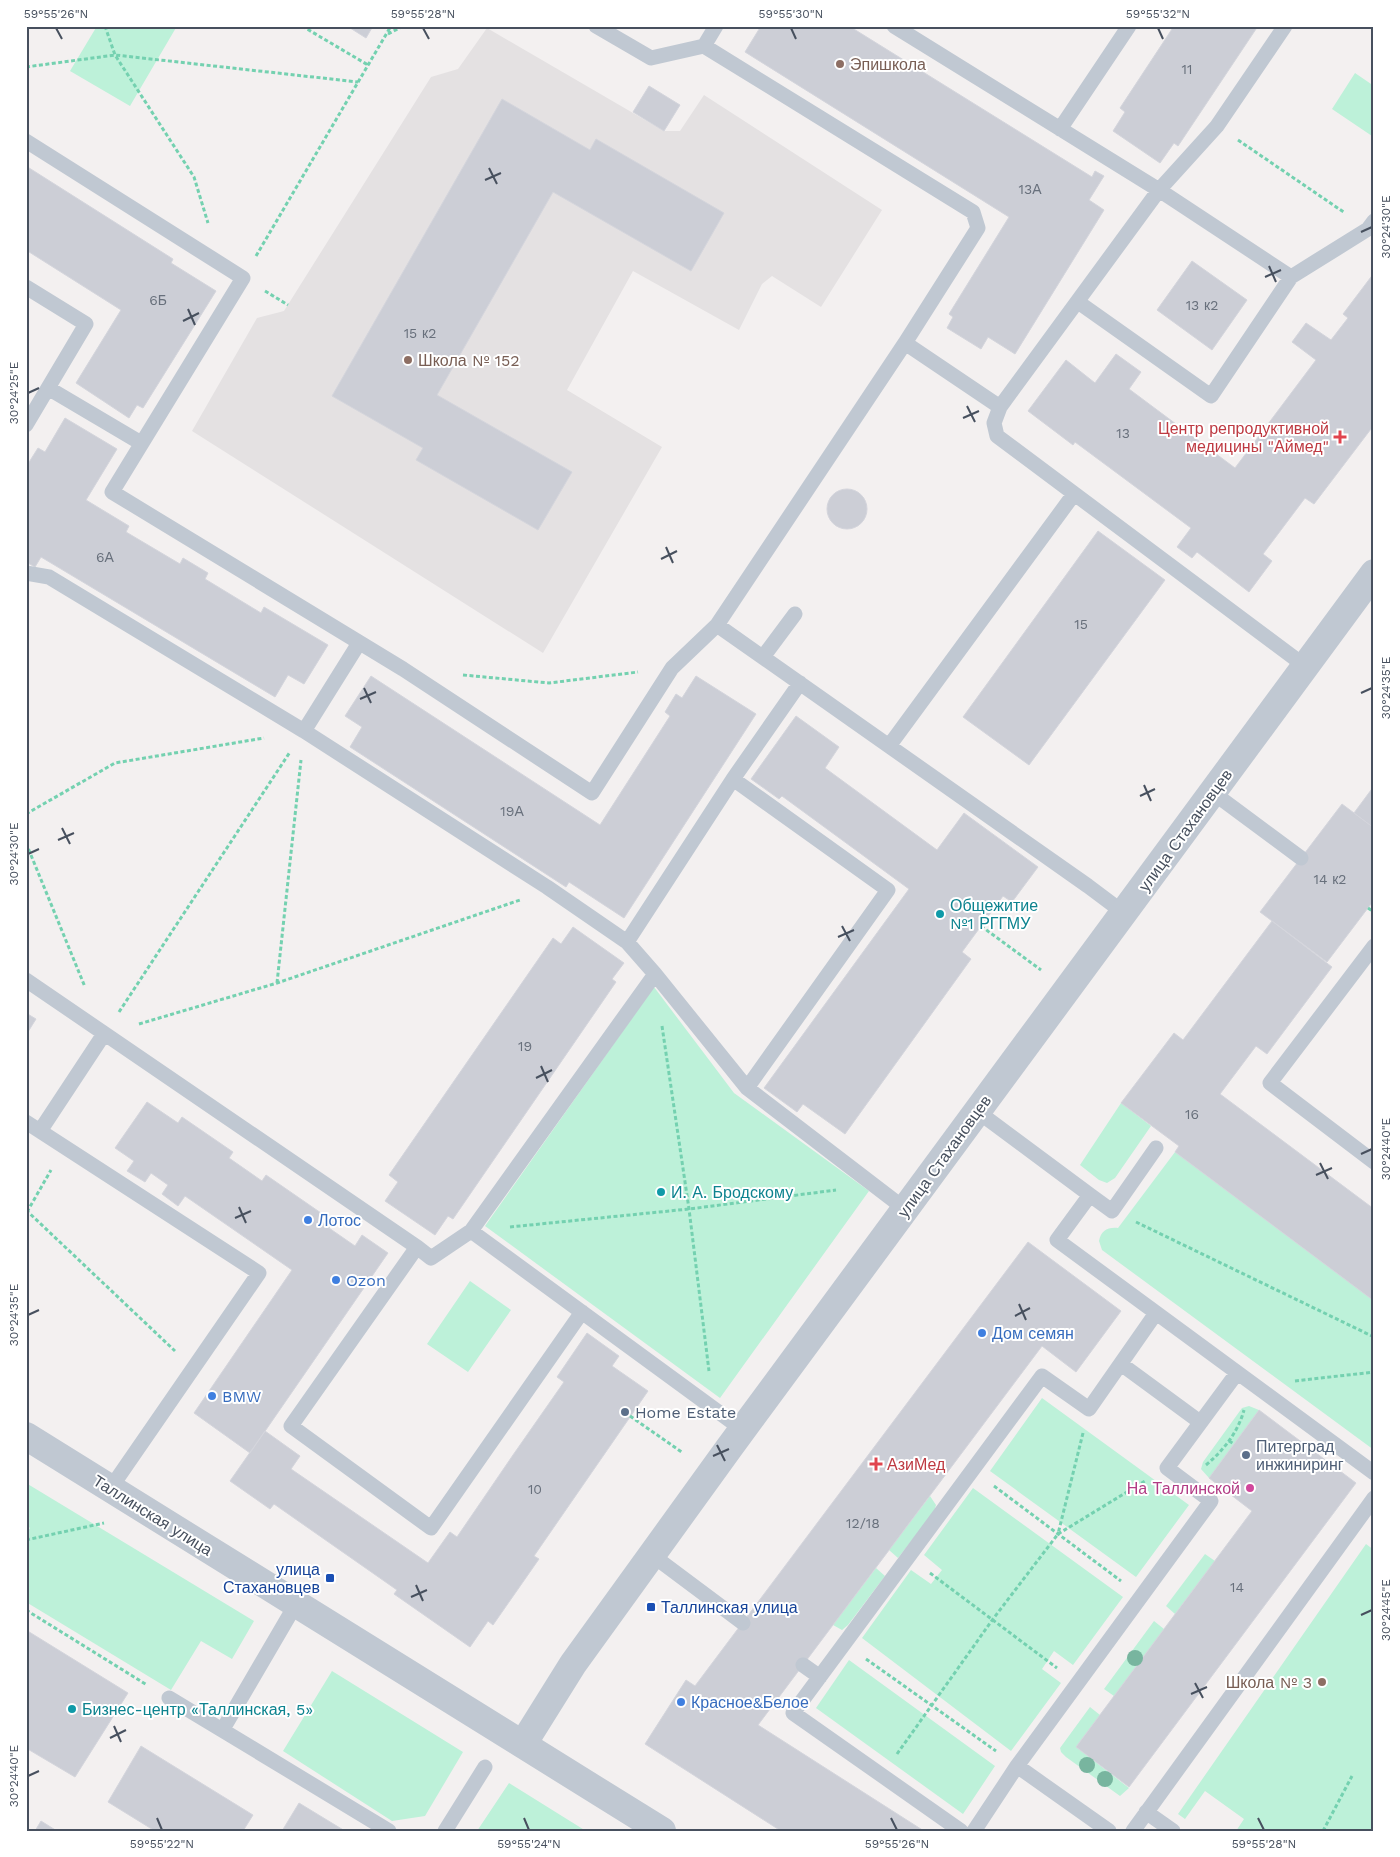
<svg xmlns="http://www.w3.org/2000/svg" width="1400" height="1857" viewBox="0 0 1400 1857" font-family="'Work Sans',sans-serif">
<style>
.education{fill:#e4e1e2}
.green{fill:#bdf1d9}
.building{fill:#ccced6;stroke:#d4d5dc}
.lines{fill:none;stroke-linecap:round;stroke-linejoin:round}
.path{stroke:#74d1b0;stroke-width:3;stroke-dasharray:4 2.5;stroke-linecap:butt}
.service{stroke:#c0c8d2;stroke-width:15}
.minor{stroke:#c0c8d2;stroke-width:28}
.tertiary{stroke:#c0c8d2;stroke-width:28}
.tree{fill:#78b59f}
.ticks{fill:none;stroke:#47505e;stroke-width:2}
.education-dot{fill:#8d6e63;stroke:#fff;stroke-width:2}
.health-dot{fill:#e0444e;stroke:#fff;stroke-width:2}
.culture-dot{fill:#0f9aa8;stroke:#fff;stroke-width:2}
.shop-dot{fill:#3f7fe0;stroke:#fff;stroke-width:2}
.service-dot{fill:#5c6f8a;stroke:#fff;stroke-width:2}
.hotel-dot{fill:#d1479c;stroke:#fff;stroke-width:2}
.transit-dot{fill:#1a4fb4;stroke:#fff;stroke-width:2}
.labels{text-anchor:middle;stroke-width:4;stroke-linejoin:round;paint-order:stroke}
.number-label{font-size:14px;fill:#68707c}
.education-label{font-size:16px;fill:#785e54;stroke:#fff;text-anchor:start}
.health-label{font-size:16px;fill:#be3a42;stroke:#fff;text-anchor:end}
.street-label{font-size:16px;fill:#47505e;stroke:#fff}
.culture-label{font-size:16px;fill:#0d838f;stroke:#fff;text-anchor:start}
.shop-label{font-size:16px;fill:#366cbe;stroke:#fff;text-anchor:start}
.service-label{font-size:16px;fill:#4e5e75;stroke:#fff;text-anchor:start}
.hotel-label{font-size:16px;fill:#b23c85;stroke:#fff;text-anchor:end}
.transit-label{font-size:16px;fill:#164399;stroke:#fff;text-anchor:end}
.neatline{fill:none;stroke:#47505e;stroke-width:2}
.ticks-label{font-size:12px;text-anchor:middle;fill:#47505e}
</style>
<rect width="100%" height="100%" fill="#f3f0f0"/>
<!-- education -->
<path class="education" d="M 487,28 L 664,131 L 680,131 L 704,95 L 882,210 L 821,307 L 772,276 L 762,284 L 739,330 L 633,271 L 567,390 L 662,447 L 543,653 L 192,431 L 257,318 L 284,311 L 431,77 L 458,69 Z"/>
<!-- green -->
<path class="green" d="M 97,26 L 177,26 L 130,106 L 70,71 Z
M 1355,73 L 1374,86 L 1374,133 L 1372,136 L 1332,109 Z
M 654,987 L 734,1093 L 869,1191 L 720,1398 L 485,1226 Z
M 1121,1103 L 1151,1126 L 1115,1178 L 1107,1183 L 1099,1180 L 1080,1165 Z
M 1175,1152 L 1374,1301 L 1374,1450 L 1102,1250 L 1099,1241 C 1101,1231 1107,1227 1118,1228 Z
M 470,1281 L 511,1310 L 468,1372 L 427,1344 Z
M 1042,1398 L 1189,1505 L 1136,1577 L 990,1471 Z
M 1249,1406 L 1259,1410 L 1209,1478 L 1201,1469 L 1203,1462 L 1242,1408 Z
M 26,1483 L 254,1621 L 232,1659 L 201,1641 L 171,1690 L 26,1602 L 26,1534 L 30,1528 L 26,1525 Z
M 973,1488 L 1123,1597 L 1073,1665 L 1054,1651 L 1042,1669 L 1061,1683 L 1011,1751 L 862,1638 L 911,1570 L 931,1584 L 942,1570 L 924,1555 Z
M 930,1496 L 936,1505 L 934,1512 L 898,1558 L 889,1550 Z
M 1366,1544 L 1374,1550 L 1374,1831 L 1236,1831 L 1244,1819 L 1205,1791 L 1185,1819 L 1178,1814 Z
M 1205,1554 L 1215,1561 L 1175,1614 L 1166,1606 Z
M 876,1568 L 885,1576 L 848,1625 L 842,1630 L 833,1625 Z
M 1154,1621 L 1164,1629 L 1114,1696 L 1104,1689 Z
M 849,1660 L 995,1766 L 963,1814 L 816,1708 Z
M 332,1671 L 463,1752 L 425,1816 L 392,1821 L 283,1751 Z
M 1090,1707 L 1100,1715 L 1076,1747 L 1129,1788 L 1120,1796 L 1066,1757 L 1061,1752 L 1060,1748 Z
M 509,1783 L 586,1831 L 477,1831 Z"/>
<!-- building -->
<path class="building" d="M 347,26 L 373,26 L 366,38 Z
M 761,26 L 849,26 L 1092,177 L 1095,171 L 1104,176 L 1089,200 L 1104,210 L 1015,354 L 988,337 L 981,349 L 947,328 L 953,317 L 949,314 L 1009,217 L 745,52 Z
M 1174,26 L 1258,26 L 1178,146 L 1174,143 L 1160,163 L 1113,131 L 1125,112 L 1120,108 Z
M 649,86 L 680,105 L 664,131 L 633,112 Z
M 502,99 L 590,150 L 596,139 L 724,213 L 691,271 L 553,192 L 437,395 L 572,472 L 538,530 L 416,460 L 423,448 L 332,396 Z
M 26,166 L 173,259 L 171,263 L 216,291 L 143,408 L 137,405 L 129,418 L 76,383 L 121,310 L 26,250 Z
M 1192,261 L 1247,300 L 1212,350 L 1157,310 Z
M 1374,273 L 1374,425 L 1314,504 L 1305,498 L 1263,554 L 1272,561 L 1249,592 L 1197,552 L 1192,558 L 1177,547 L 1191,528 L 1075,442 L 1073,445 L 1028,411 L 1066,360 L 1095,383 L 1116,354 L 1141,372 L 1129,389 L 1235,468 L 1316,360 L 1292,342 L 1306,323 L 1331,340 L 1348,318 L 1343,314 Z
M 65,418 L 117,449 L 86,500 L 129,526 L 126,532 L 180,564 L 183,558 L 208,573 L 205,579 L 261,613 L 264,607 L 328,645 L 304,684 L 288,675 L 275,697 L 41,557 L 35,567 L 26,562 L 26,467 L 38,448 L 45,452 Z
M827 509a20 20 0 1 1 40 0a20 20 0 1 1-40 0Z
M 1098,531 L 1165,580 L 1029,765 L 963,717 Z
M 371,676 L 600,825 L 670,716 L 665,712 L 676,694 L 682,698 L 696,676 L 756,714 L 624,918 L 569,882 L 566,887 L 350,747 L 362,727 L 345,716 Z
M 796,716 L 839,747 L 825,768 L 937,850 L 964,813 L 1038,867 L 1012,902 L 1003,896 L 962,952 L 971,959 L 845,1134 L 803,1104 L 797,1112 L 764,1088 L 909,889 L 782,796 L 779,799 L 751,779 Z
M 1374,786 L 1374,828 L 1354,813 Z
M 1342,804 L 1374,828 L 1374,900 L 1327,962 L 1260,912 Z
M 1272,921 L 1332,967 L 1267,1054 L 1256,1046 L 1220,1094 L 1374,1209 L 1374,1301 L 1175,1152 L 1179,1146 L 1121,1103 L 1174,1033 L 1183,1040 Z
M 573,927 L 624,963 L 612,979 L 616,982 L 453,1219 L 448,1216 L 435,1235 L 385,1201 L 398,1182 L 389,1175 L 553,938 L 561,944 Z
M 26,1013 L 36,1019 L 26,1035 Z
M 147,1102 L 178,1123 L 182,1117 L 233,1152 L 229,1158 L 262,1181 L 266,1175 L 334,1222 L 329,1228 L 355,1246 L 362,1235 L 388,1253 L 250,1453 L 194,1413 L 292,1270 L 185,1196 L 178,1206 L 162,1194 L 168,1185 L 151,1173 L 145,1182 L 127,1171 L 134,1161 L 115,1148 Z
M 1028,1242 L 1121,1311 L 1076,1372 L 1042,1346 L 758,1725 L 924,1831 L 781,1831 L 645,1744 L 686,1680 L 695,1686 Z
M 587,1333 L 619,1356 L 612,1366 L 648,1391 L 534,1556 L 539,1559 L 493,1625 L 488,1621 L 470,1647 L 394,1594 L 397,1590 L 274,1504 L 270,1509 L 230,1481 L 265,1431 L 300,1456 L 291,1469 L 428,1563 L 450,1532 L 457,1537 L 513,1455 L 564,1382 L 557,1377 Z
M 1259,1410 L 1356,1483 L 1129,1787 L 1076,1747 L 1252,1511 L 1209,1478 Z
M 26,1630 L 128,1693 L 75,1777 L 26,1748 Z
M 141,1746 L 253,1815 L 243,1831 L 155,1831 L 108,1802 Z
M 299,1803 L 345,1831 L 282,1831 Z
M 41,1821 L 57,1831 L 35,1831 Z"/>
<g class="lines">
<!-- path -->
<path class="path" d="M 105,26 L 115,55 L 194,177 L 208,223
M 302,26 L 368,65
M 388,34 L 403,26
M 26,67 L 115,55 L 358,82
M 1238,140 L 1345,213
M 256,256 L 391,26
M 265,291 L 288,305
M 463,675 L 549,683 L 638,672
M 26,814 L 115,763 L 264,738
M 26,843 L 85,987
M 1368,908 L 1374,912
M 981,926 L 1041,970
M 277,983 L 301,760
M 119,1012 L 290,752
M 139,1024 L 277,983 L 520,900
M 662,1026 L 689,1209 L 709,1371
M 26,1210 L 175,1351
M 27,1212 L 51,1170
M 1136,1222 L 1374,1337
M 510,1227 L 689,1209 L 836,1190
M 1295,1381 L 1374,1372
M 630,1416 L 683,1453
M 1083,1433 L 1058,1534 L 1145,1481
M 1229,1441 L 1234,1444
M 1206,1465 C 1224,1450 1238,1432 1244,1410
M 994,1486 L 1121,1581
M 26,1540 L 104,1523
M 930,1573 L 1057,1668
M 26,1610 L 147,1685
M 866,1659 L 996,1751
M 897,1754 L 993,1619 L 1058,1534
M 1323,1831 L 1352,1776"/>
<!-- service -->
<path class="service" d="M 596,26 L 651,58 L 704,46
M 716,26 L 704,46 L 973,212 L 978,228 L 905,343 L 1000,407
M 894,26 L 1159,190 L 1291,277 L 1368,229 L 1374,221
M 1285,26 L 1217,126 L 1159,190 L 1000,407 L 994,423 L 997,436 L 1305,666
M 1060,129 L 1129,26
M 26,141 L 243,278 L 112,492 L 403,669 L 592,793 L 672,668 L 717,625 L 905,343
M 26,287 L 86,324 L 26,425
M 1078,302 L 1211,396 L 1291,277
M 48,388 L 141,443
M 26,573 L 49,577 L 304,731 L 547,887 L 627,942 L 655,974 L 471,1231 L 431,1258 L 417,1247 L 26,980
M 717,625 L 1088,886 L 1124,913
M 763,657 L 795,614
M 304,731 L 359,643
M 889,746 L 1074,494
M 733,779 L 888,890 L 747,1088
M 1212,792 L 1301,858
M 627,942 L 733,779 L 800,683
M 1374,946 L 1270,1083 L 1374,1162
M 655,974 L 747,1088 L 905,1209
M 977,1111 L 1090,1195
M 26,1122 L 259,1273 L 110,1489
M 40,1131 L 104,1034
M 1156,1148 L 1112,1211 L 1090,1195 L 1057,1240 L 1374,1473
M 471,1231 L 743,1430
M 417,1247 L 291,1426 L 431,1528 L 582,1312
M 1121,1364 L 1200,1422
M 652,1555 L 743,1623
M 803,1665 L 820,1677
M 169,1698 L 389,1831
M 223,1729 L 296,1604
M 1017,1766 L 1211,1501 L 1167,1468 L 1237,1373
M 1146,1812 L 1173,1831
M 445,1831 L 485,1767
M 961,1831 L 793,1713 L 1042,1376 L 1089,1409 L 1156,1313
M 974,1831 L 1017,1766 L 1109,1831
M 1133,1831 L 1374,1498"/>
<!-- minor -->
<path class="minor" d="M 523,1744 L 573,1664 L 729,1448 L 1374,573"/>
<!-- tertiary -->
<path class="tertiary" d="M 26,1436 L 662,1831"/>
</g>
<!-- trees -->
<g class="tree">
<circle cx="1135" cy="1658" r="8"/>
<circle cx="1087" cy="1765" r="8"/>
<circle cx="1105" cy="1779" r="8"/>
</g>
<!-- ticks -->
<path class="ticks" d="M 56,28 L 62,39M 423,28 L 429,39M 791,28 L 796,39M 1158,28 L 1163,39M 489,168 L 497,184M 485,180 L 501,173M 1361,232 L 1372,227M 1269,266 L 1276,282M 1265,277 L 1281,270M 188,309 L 195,325M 183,321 L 199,313M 28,393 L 39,388M 967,406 L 975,422M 963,418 L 979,411M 666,547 L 673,563M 661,559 L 677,551M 364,688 L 371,703M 1361,693 L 1372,688M 360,699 L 376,692M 1144,785 L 1151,801M 1140,796 L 1155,789M 62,828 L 70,844M 58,840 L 74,833M 28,854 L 39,849M 842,926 L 850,941M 838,937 L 854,930M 541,1066 L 548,1082M 536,1078 L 552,1070M 1361,1154 L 1372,1149M 1320,1163 L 1328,1179M 1316,1175 L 1332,1168M 239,1207 L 246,1223M 235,1218 L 251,1211M 1019,1304 L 1026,1320M 28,1315 L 39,1310M 1015,1316 L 1030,1308M 717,1445 L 725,1461M 713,1456 L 729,1449M 416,1585 L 423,1601M 411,1597 L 427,1590M 1361,1615 L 1372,1610M 1195,1683 L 1203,1698M 1191,1694 L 1207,1687M 114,1726 L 121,1742M 110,1738 L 126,1730M 28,1776 L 39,1771M 157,1818 L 162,1830M 524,1818 L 529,1830M 891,1818 L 897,1830M 1258,1818 L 1264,1830"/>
<!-- markers -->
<g class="education-dot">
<circle cx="840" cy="64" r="5"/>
<circle cx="408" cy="360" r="5"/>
<circle cx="1322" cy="1682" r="5"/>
</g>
<g class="health-dot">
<path d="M1337.5 429.5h5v5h5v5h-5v5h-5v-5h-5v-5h5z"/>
<path d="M873.5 1456.5h5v5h5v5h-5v5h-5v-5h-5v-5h5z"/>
</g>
<g class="culture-dot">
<circle cx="940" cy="914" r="5"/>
<circle cx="661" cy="1192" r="5"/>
<circle cx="72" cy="1709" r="5"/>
</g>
<g class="shop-dot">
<circle cx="308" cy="1220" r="5"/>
<circle cx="336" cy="1280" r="5"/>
<circle cx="982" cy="1333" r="5"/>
<circle cx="212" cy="1396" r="5"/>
<circle cx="681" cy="1702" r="5"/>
</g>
<g class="service-dot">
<circle cx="625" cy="1412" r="5"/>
<circle cx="1246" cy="1455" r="5"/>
</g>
<circle class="hotel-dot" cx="1250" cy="1488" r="5"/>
<g class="transit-dot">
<rect x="325" y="1573" width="10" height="10" rx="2.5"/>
<rect x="646" y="1602" width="10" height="10" rx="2.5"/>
</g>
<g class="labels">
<!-- number labels -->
<g class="number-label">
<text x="1187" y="74">11</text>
<text x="1030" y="194">13А</text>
<text x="158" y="305">6Б</text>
<text x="1202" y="310">13 к2</text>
<text x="420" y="338">15 к2</text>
<text x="1123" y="438">13</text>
<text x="105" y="562">6А</text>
<text x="1081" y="629">15</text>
<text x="512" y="816">19А</text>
<text x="1330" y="884">14 к2</text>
<text x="525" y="1051">19</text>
<text x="1192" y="1119">16</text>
<text x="535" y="1494">10</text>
<text x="863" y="1528">12/18</text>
<text x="1237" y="1592">14</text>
</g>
<!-- education labels -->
<g class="education-label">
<text x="850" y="70">Эпишкола</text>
<text x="418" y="366">Школа № 152</text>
<text x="1312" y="1688" text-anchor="end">Школа № 3</text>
</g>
<!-- health labels -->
<g class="health-label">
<text x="1329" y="434">Центр репродуктивной<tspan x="1329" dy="18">медицины "Аймед"</tspan></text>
<text x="887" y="1470" text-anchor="start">АзиМед</text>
</g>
<!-- street labels -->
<g class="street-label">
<text transform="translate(1185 830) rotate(-54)" y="6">улица Стахановцев</text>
<text transform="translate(944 1156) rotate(-54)" y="6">улица Стахановцев</text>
<text transform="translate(153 1515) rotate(32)" y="6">Таллинская улица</text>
</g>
<!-- culture labels -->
<g class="culture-label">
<text x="950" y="911">Общежитие<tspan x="950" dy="18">№1 РГГМУ</tspan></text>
<text x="671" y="1198">И. А. Бродскому</text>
<text x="82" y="1715">Бизнес-центр «Таллинская, 5»</text>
</g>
<!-- shop labels -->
<g class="shop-label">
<text x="318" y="1226">Лотос</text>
<text x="346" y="1286">Ozon</text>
<text x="992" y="1339">Дом семян</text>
<text x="222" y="1402">BMW</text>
<text x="691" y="1708">Красное&amp;Белое</text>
</g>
<!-- service labels -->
<g class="service-label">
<text x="635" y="1418">Home Estate</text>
<text x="1256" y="1452">Питерград<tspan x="1256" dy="18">инжиниринг</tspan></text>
</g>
<!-- hotel labels -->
<g class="hotel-label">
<text x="1240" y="1494">На Таллинской</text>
</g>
<!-- transit labels -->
<g class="transit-label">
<text x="320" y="1575">улица<tspan x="320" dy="18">Стахановцев</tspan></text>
<text x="661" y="1613" text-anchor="start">Таллинская улица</text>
</g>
</g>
<!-- border -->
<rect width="1400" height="1857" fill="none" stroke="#ffffff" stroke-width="55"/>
<rect x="28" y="28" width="1344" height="1802" class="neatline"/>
<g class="ticks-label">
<text x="56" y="18">59°55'26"N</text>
<text x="423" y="18">59°55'28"N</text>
<text x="791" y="18">59°55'30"N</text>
<text x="1158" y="18">59°55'32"N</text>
<text transform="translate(1386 227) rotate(-90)" y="4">30°24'30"E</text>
<text transform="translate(14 393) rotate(-90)" y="4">30°24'25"E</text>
<text transform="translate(1386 688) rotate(-90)" y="4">30°24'35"E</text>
<text transform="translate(14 854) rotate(-90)" y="4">30°24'30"E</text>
<text transform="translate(1386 1149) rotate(-90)" y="4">30°24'40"E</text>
<text transform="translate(14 1315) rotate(-90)" y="4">30°24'35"E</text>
<text transform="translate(1386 1610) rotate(-90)" y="4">30°24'45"E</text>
<text transform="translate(14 1776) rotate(-90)" y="4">30°24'40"E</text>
<text x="162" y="1848">59°55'22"N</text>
<text x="529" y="1848">59°55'24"N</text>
<text x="897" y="1848">59°55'26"N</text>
<text x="1264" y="1848">59°55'28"N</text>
</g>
</svg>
